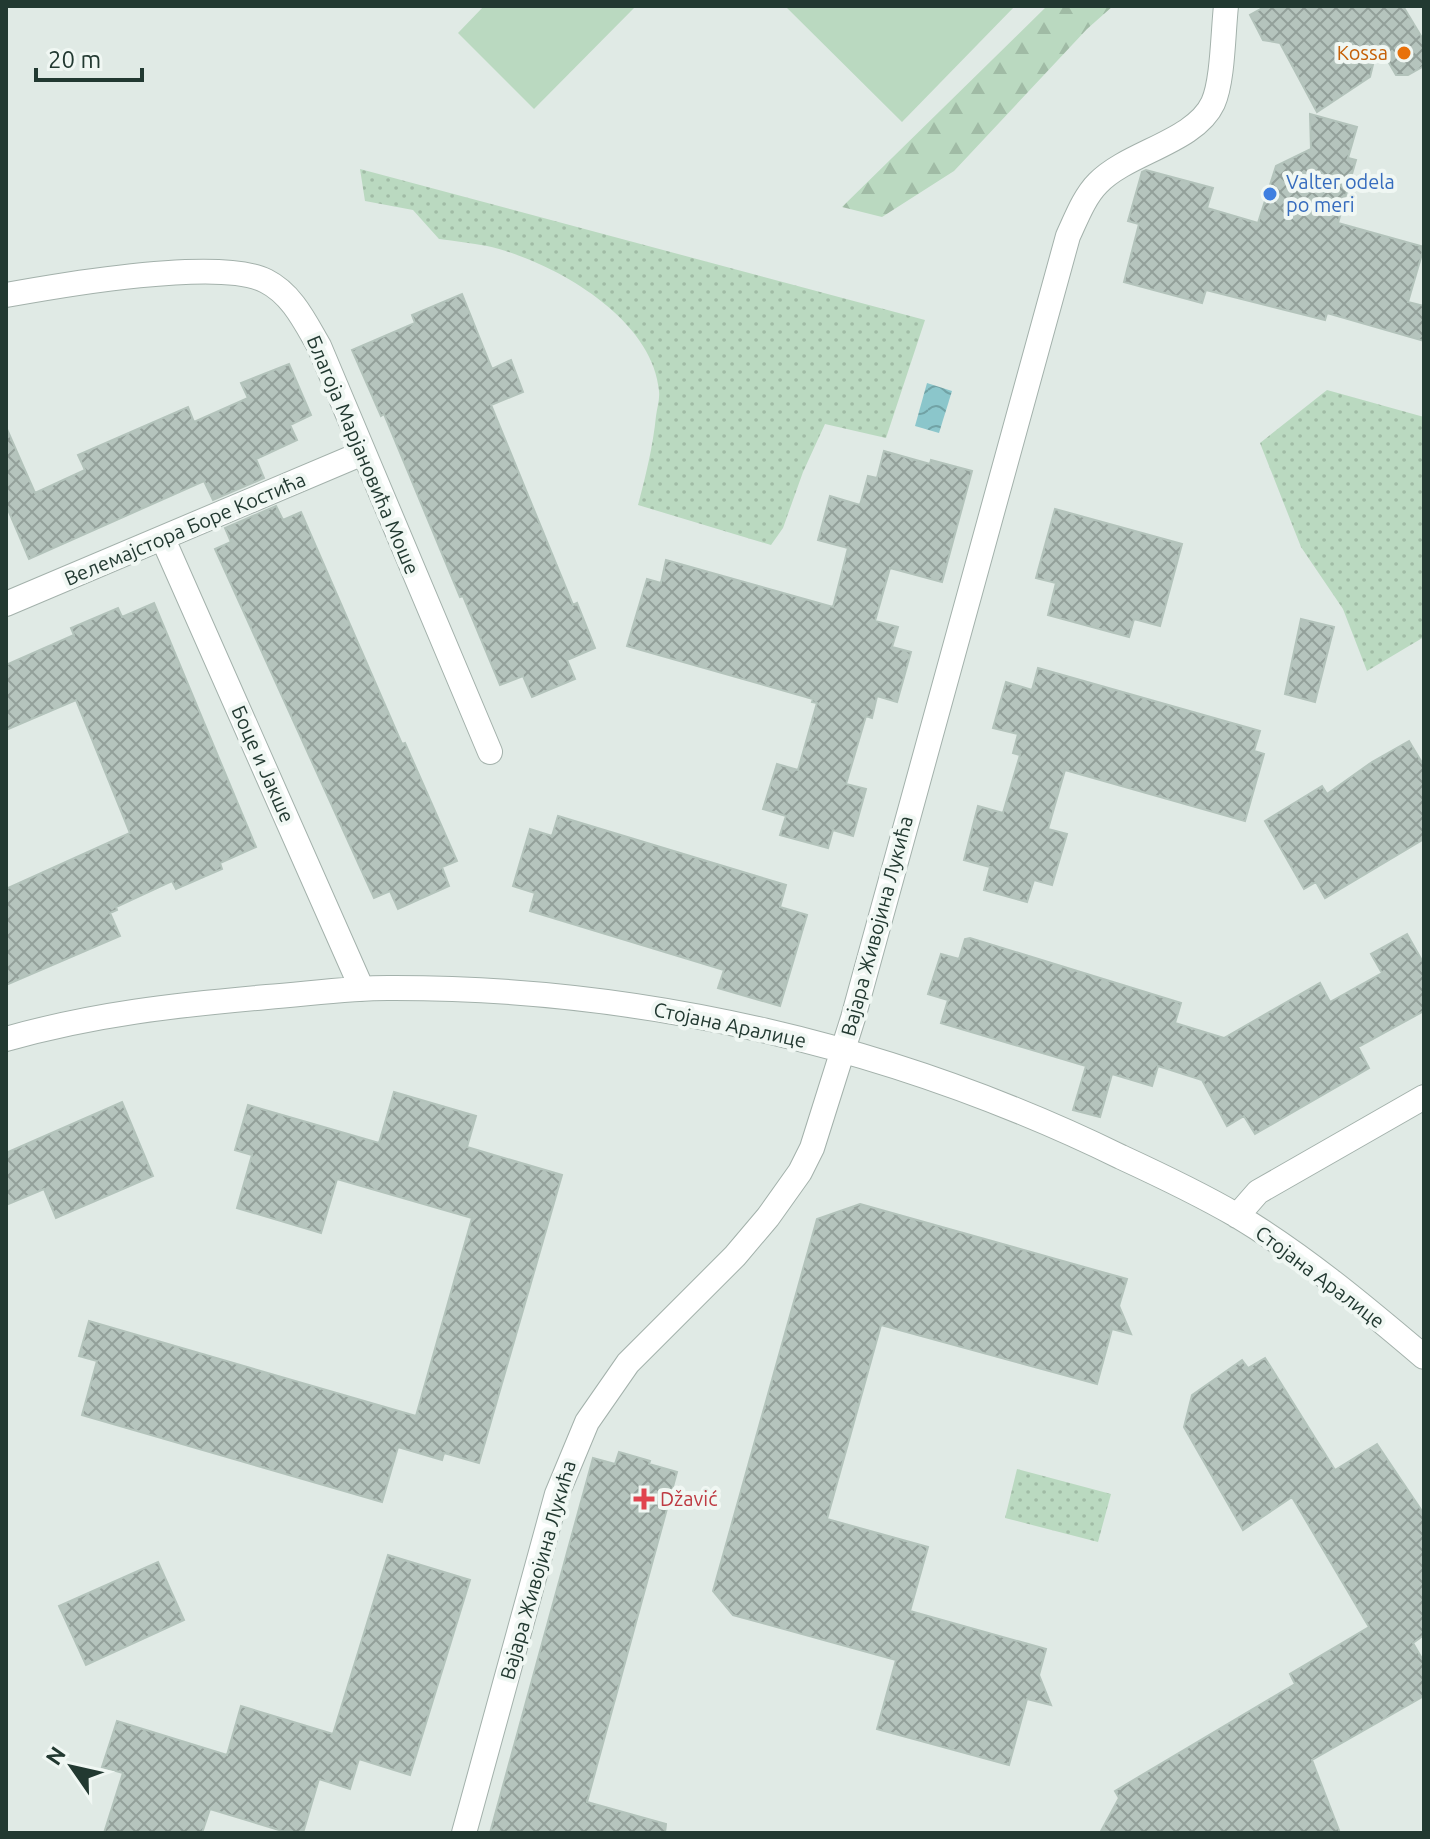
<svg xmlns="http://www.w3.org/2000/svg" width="1430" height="1839" viewBox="0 0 1430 1839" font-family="Ubuntu,sans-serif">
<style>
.grass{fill:url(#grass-dots)}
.forest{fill:url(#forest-firs)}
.pitch{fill:#bad9c0}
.water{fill:url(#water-waves)}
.building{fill:url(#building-cross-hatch);stroke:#b3c3bb;stroke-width:2}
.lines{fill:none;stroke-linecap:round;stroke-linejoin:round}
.minor-casing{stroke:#a3b1ab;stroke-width:26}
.minor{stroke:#fff;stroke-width:24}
.food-dot{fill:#e8710a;stroke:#f0f7f3;stroke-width:3}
.shop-dot{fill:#3f7fe0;stroke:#f0f7f3;stroke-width:3}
.health-dot{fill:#e0444e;stroke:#f0f7f3;stroke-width:3}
.labels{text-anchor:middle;stroke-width:8;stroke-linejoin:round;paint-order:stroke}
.food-label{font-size:20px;fill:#c56008;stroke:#f0f7f3;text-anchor:end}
.shop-label{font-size:20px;fill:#366cbe;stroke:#f0f7f3;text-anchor:start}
.street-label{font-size:20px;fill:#223931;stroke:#f0f7f3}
.health-label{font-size:20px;fill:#be3a42;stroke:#f0f7f3;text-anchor:start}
</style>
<defs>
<pattern id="grass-dots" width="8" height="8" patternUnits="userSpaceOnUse" patternTransform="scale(2)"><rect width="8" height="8" fill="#bad9c0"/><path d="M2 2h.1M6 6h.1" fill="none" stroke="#a0bba5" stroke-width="1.8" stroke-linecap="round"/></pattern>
<pattern id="forest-firs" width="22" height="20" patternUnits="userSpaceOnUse" patternTransform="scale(2)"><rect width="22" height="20" fill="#bad9c0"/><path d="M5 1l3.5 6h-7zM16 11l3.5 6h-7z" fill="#a0bba5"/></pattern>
<pattern id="water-waves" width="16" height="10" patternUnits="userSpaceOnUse" patternTransform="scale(2)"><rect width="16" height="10" fill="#8bc6cb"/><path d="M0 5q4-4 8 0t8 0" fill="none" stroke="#71a2a5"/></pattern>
<pattern id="building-cross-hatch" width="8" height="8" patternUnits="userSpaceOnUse" patternTransform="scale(2)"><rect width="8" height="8" fill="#b5c4bd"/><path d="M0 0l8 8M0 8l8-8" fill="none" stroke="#93a09a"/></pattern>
</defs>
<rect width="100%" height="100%" fill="#e0eae5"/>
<!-- grass -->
<path class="grass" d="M 360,169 L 925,320 L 886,438 L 825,424 L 803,472 L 783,528 L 771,545 L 638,505 C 646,475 653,446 656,416 C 657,408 660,399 659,391 C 653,318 553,261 487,246 C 471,243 455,241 439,239 L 413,210 L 365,201 Z
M 1327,390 L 1424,417 L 1424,637 L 1367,671 L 1343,609 L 1301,547 L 1260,443 Z
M 1017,1469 L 1111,1494 L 1098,1542 L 1005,1518 Z"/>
<!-- forest -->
<path class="forest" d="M 1047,6 L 1113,6 L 1087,29 L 954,171 L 882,217 L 842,207 Z"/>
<!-- pitch -->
<path class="pitch" d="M 484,6 L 636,6 L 534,109 L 458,33 Z
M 785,6 L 1015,6 L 902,122 Z"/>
<!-- water -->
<path class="water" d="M 927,383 L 952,391 L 939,433 L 915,426 Z"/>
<!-- building -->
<path class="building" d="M 1266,6 L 1403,6 L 1424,41 L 1424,66 L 1408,75 L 1396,75 L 1378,44 L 1370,77 L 1317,112 L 1280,43 L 1263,40 L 1250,15 Z
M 1310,114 L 1357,127 L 1348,158 L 1356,160 L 1338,223 L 1424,247 L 1408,302 L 1424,306 L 1424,341 L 1327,313 L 1325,320 L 1206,290 L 1202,303 L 1124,282 L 1139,224 L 1128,221 L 1142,172 L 1146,170 L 1213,188 L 1207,208 L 1258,223 L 1276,166 L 1311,149 Z
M 462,294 L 492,369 L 511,360 L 523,392 L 491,405 L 573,605 L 577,603 L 595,648 L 567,660 L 575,679 L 532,697 L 523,676 L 500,685 L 463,596 L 460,597 L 384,414 L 381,416 L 352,350 L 415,323 L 412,315 Z
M 289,364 L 311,415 L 290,425 L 297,440 L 256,459 L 264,478 L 213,500 L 204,481 L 29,559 L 6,505 L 6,427 L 35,493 L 85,470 L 78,455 L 188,407 L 194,422 L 248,398 L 241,383 Z
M 884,451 L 930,464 L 931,460 L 972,471 L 942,582 L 890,568 L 875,621 L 898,627 L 892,647 L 911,652 L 897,702 L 877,696 L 872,718 L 866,716 L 846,784 L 866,789 L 853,836 L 833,830 L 828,848 L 780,835 L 786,816 L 763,809 L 777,764 L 798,770 L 817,703 L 812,702 L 813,699 L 627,646 L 647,579 L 661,583 L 666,560 L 833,607 L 848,548 L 818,540 L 830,496 L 860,505 L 868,476 L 877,478 Z
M 276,506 L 283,520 L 301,512 L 402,744 L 405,743 L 457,861 L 442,867 L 449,886 L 398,909 L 390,891 L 374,898 L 215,549 L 231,542 L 225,528 Z
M 1055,509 L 1182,544 L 1160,626 L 1134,619 L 1129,637 L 1048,615 L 1056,583 L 1036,578 Z
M 154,603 L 256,847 L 220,863 L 222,869 L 176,889 L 172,881 L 116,907 L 117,910 L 110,913 L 120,936 L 6,985 L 6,889 L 130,833 L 76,700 L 6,730 L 6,665 L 74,635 L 71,628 L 118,608 L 122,617 Z
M 1301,619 L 1334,627 L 1315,702 L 1285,694 Z
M 1038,668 L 1260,731 L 1254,751 L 1264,754 L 1245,821 L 1065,770 L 1048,829 L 1067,834 L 1052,885 L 1034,880 L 1027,902 L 984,890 L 990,867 L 964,860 L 978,806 L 1003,813 L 1020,755 L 1013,753 L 1018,734 L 993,728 L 1006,682 L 1032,690 Z
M 1409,741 L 1424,766 L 1424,839 L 1325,898 L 1316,882 L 1304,889 L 1265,821 L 1322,786 L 1327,794 L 1372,762 Z
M 558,816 L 786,885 L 780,907 L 807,915 L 780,1006 L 718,988 L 724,970 L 530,911 L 535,893 L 513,886 L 521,859 L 530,829 L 552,836 Z
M 1407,934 L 1424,964 L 1424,1011 L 1358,1047 L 1369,1068 L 1255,1134 L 1244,1116 L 1227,1126 L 1202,1080 L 1158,1066 L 1152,1086 L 1112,1074 L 1100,1117 L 1073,1110 L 1086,1066 L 941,1023 L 948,1000 L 928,994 L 941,954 L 959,959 L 965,939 L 970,938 L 1181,1003 L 1175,1023 L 1224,1038 L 1320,983 L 1330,1002 L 1382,973 L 1371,954 Z
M 394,1092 L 476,1116 L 467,1147 L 562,1175 L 479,1463 L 444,1453 L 442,1460 L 398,1447 L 382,1502 L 82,1415 L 97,1361 L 79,1356 L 89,1321 L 416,1416 L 472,1218 L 337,1179 L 321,1233 L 237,1208 L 252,1155 L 235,1150 L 248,1105 L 379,1143 Z
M 122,1102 L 153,1176 L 56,1218 L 44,1189 L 6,1205 L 6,1153 Z
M 860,1204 L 1127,1279 L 1119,1306 L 1131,1334 L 1112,1329 L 1097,1384 L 881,1325 L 827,1519 L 928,1547 L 910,1611 L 1046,1649 L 1039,1675 L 1051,1705 L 1027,1699 L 1009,1765 L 877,1729 L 896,1660 L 733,1615 L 713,1591 L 817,1219 Z
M 1265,1358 L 1335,1470 L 1377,1444 L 1424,1514 L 1424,1635 L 1413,1643 L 1424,1662 L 1424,1696 L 1312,1760 L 1340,1833 L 1100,1833 L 1119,1798 L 1115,1791 L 1295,1684 L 1290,1674 L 1369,1627 L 1292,1497 L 1243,1530 L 1184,1427 L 1192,1395 L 1242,1360 L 1248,1368 Z
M 619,1452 L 650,1461 L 649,1464 L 677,1472 L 587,1802 L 666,1824 L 665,1833 L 490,1833 L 593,1458 L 615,1464 Z
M 388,1555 L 470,1580 L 410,1775 L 359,1759 L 350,1789 L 319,1779 L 303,1833 L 289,1833 L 210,1809 L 202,1833 L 104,1833 L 123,1773 L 102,1767 L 117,1721 L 227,1755 L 241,1706 L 333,1734 Z
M 158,1562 L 184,1620 L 86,1665 L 59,1606 Z"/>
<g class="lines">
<defs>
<path id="minor" d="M 6,295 C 61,285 220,257 266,281 C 292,294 305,322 319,346 L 490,752
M 163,539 L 362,989
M 6,604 L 363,453
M 6,1039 C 94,1014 176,1005 267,997 C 307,994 348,988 388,988 C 642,987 894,1046 1121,1157 C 1160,1175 1200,1194 1236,1215 C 1303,1255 1365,1307 1424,1357
M 1237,1216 L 1258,1192 L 1424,1097
M 464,1833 L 557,1494 L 587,1422 L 628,1363 L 735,1256 L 768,1217 L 800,1172 L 812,1148 L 853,1018 L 1068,236 C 1076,219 1084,197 1098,183 C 1128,152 1195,142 1213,103 C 1223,81 1223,32 1226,6"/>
</defs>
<!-- minor casing -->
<use href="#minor" class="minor-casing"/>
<!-- minor -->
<use href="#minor" class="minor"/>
</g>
<!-- markers -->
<circle class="food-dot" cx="1404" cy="53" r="8"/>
<circle class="shop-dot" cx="1270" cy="194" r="8"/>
<path class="health-dot" d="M640 1487h8v8h8v8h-8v8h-8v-8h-8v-8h8z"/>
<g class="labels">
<!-- food labels -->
<g class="food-label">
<text x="1388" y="60">Kossa</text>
</g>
<!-- shop labels -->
<g class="shop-label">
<text x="1286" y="189">Valter odela<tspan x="1286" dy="23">po meri</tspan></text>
</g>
<!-- street labels -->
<g class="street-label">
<text transform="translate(363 455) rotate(67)" y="7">Благоја Марјановића Моше</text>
<text transform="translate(185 529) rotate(-23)" y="7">Велемајстора Боре Костића</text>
<text transform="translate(263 764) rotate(66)" y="7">Боце и Јакше</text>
<text transform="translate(877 926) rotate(-75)" y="7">Вајара Живојина Лукића</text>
<text transform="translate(730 1025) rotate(12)" y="7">Стојана Аралице</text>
<text transform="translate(1320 1277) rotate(37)" y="7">Стојана Аралице</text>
<text transform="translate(538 1570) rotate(-74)" y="7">Вајара Живојина Лукића</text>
</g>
<!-- health labels -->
<g class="health-label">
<text x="660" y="1506">Džavić</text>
</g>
</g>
<!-- border -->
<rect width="1430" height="1839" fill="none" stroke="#223931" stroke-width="16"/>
<!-- north arrow -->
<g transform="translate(72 1767) rotate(304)" stroke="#f0f7f3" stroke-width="6" paint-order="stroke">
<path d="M0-6L14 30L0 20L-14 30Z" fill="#223931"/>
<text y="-12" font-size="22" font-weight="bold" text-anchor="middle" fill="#223931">N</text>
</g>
<!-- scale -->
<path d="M36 68v12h106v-12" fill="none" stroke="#223931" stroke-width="4"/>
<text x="48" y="68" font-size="24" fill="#223931" stroke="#f0f7f3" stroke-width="6" paint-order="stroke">20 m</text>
</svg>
